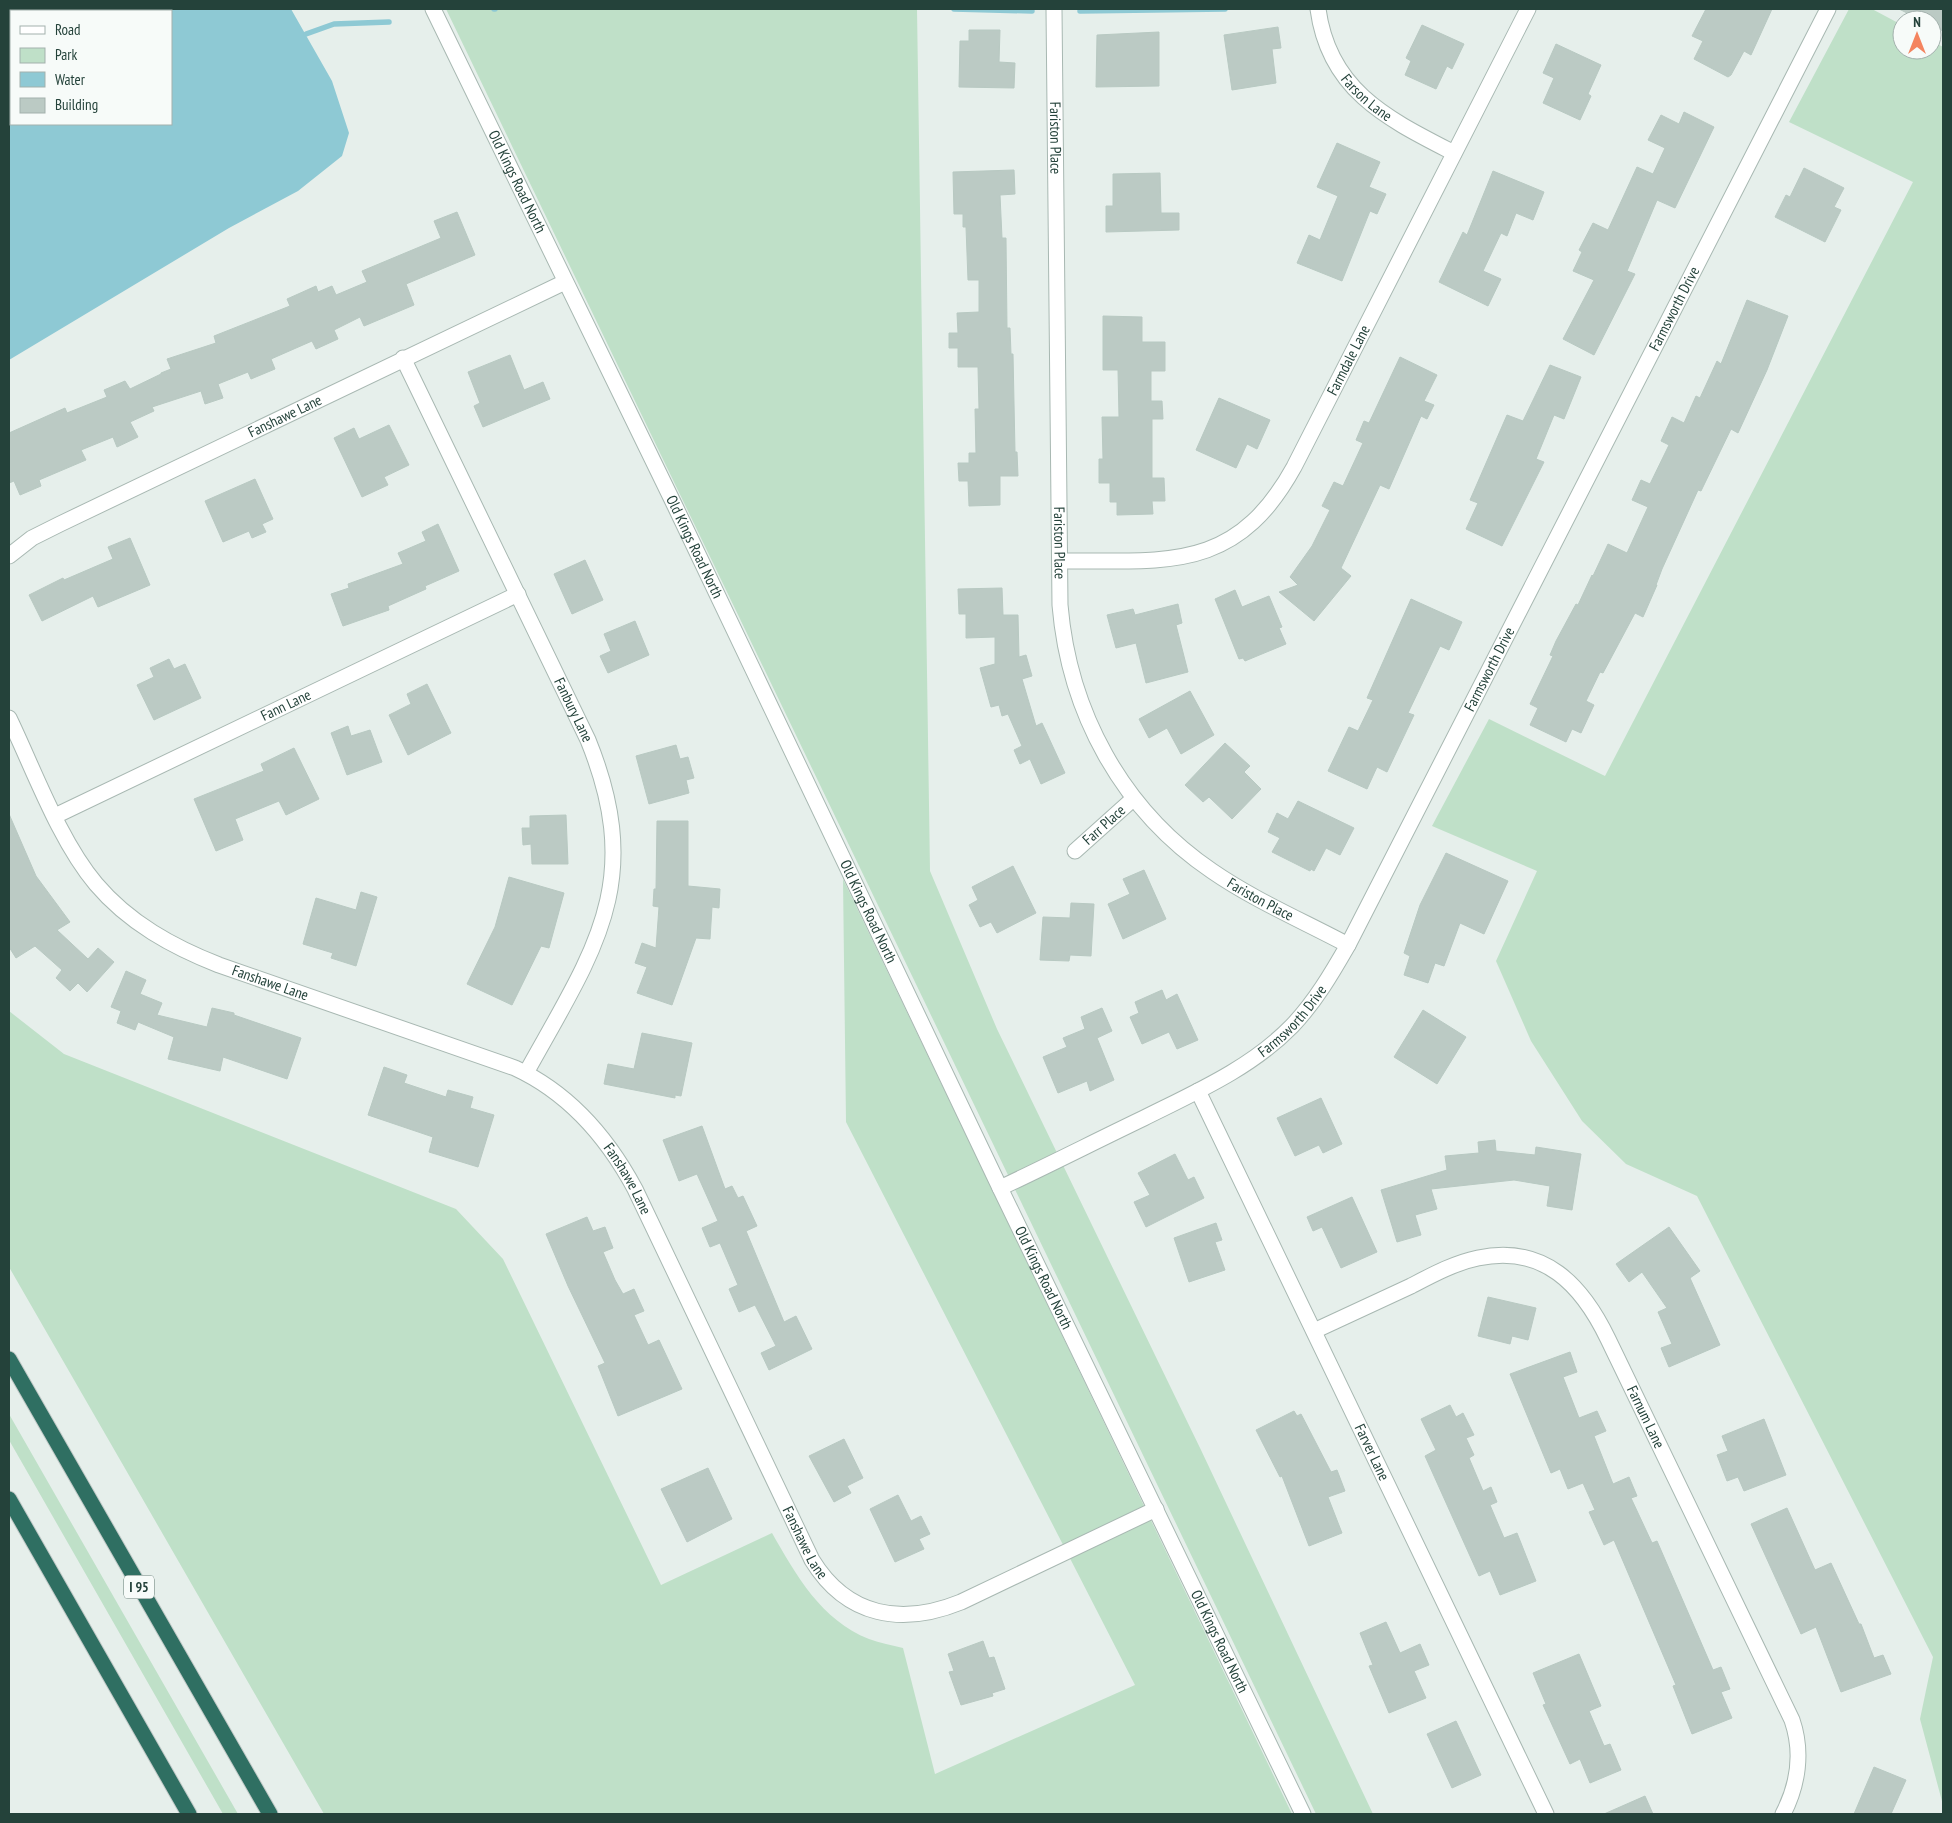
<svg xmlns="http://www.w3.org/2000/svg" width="1952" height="1823" viewBox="0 0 1952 1823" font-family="'PT Sans Narrow',sans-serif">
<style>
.green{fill:#bfe0c8}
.water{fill:#8ec9d4;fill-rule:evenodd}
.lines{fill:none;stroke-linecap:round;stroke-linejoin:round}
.stream{stroke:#8ec9d4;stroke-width:5.5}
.building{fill:#bbcac4;stroke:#b8c9c2}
.minor-casing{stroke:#a8b8b2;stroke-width:17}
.highway-casing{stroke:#c2cac8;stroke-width:17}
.minor{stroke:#fff;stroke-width:15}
.highway{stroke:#2f6f62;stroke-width:15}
.labels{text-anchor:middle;stroke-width:4.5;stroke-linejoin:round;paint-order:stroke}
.shield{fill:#f7fbf9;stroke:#637a73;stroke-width:1}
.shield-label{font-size:14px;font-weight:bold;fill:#24423a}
.street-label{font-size:15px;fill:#24423a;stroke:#f7fbf9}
</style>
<rect width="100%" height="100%" fill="#e6efeb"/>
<!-- green -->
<path class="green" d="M 446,9 L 917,9 L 930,871 L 997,1029 L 1201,1450 L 1373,1814 L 1316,1814 Z
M 1849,9 L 1872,9 L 1902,25 L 1902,50 L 1932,50 L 1932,41 L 1943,47 L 1943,1805 L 1920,1719 L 1933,1657 L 1697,1196 L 1626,1164 L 1582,1121 L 1531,1041 L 1496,961 L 1537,871 L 1432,826 L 1489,719 L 1605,776 L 1913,182 L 1789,122 Z
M 843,879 L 1292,1814 L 324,1814 L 9,1267 L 9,1011 L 64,1054 L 456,1209 L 503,1259 L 661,1585 L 772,1533 C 796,1575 821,1620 869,1639 C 880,1643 892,1645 903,1648 L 935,1774 L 1135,1685 L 846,1122 Z
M 9,1414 L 238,1814 L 223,1814 L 9,1440 Z"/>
<!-- water -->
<path class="water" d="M 9,9 L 291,9 L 332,81 L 349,133 L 342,156 L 298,191 L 229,228 L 9,360 ZM 11,11 L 171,11 L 171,124 L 11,124 Z"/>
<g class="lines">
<!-- stream -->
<path class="stream" d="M 494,9 L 495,9
M 954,9 L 1032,11
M 1080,11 L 1225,9
M 306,34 L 334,24 L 389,22"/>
</g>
<!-- building -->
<path class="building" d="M 1706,9 L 1772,9 L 1751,55 L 1744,51 L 1731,75 L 1728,77 L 1694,59 L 1703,41 L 1692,36 Z
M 1899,9 L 1943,9 L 1943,31 L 1932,26 L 1932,20 L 1921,20 Z
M 1422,25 L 1464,44 L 1452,69 L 1447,66 L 1436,89 L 1405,75 L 1411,61 L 1406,58 Z
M 1278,27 L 1281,48 L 1272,49 L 1276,83 L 1232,90 L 1224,35 Z
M 969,30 L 1000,30 L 999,62 L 1015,63 L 1014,88 L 959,87 L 960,41 L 969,41 Z
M 1159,32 L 1159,86 L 1096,87 L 1097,35 Z
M 1556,44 L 1601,65 L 1588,94 L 1591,96 L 1580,120 L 1543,103 L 1554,78 L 1543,73 Z
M 1684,112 L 1714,127 L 1675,208 L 1657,200 L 1627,271 L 1635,274 L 1594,355 L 1563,339 L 1594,280 L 1573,271 L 1582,252 L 1579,250 L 1593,223 L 1608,230 L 1637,167 L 1653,174 L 1665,148 L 1648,140 L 1661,115 L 1679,124 Z
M 1337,143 L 1380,162 L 1369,187 L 1386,194 L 1377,214 L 1370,211 L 1342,281 L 1297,263 L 1309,235 L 1320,240 L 1338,196 L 1317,187 Z
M 1804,168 L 1844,188 L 1834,207 L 1841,210 L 1825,242 L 1775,217 L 1786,195 L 1790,197 Z
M 1014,170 L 1015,194 L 1000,195 L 1002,238 L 1006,238 L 1007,328 L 1010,328 L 1011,354 L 1013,354 L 1015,452 L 1017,452 L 1018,476 L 1000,476 L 1000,505 L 969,506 L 968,481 L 959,481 L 958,463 L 969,463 L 969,453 L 976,453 L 975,409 L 979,409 L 978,367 L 958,367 L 958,348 L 949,348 L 949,333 L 958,333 L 957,313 L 979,312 L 979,280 L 968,280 L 966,227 L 963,227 L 963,214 L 954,214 L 953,172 Z
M 1493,171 L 1544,192 L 1533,220 L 1516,213 L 1507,236 L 1501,233 L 1483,271 L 1501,279 L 1488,306 L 1439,282 L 1463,232 L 1467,235 Z
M 1160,173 L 1161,213 L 1179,213 L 1179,230 L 1106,232 L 1106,206 L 1113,206 L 1113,174 Z
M 457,212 L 475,255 L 406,284 L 414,305 L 364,326 L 360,317 L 334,330 L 338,339 L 316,349 L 312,341 L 271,359 L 275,369 L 251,379 L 248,372 L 218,384 L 223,398 L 205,404 L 201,391 L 152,407 L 154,411 L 130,422 L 138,437 L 117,447 L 113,437 L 81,450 L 86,460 L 39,480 L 41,486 L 20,495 L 14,481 L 9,483 L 9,433 L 65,408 L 67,413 L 107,397 L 104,390 L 125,381 L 130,389 L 161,374 L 161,373 L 171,369 L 167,359 L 216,343 L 214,336 L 290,306 L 287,299 L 316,286 L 318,292 L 332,286 L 336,295 L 367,282 L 362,271 L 441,238 L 434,221 Z
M 1747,300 L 1788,316 L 1767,370 L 1738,433 L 1731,429 L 1701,491 L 1698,490 L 1662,569 L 1656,585 L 1657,585 L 1643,617 L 1635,613 L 1603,673 L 1600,672 L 1586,701 L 1594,705 L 1581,733 L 1572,729 L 1566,742 L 1530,725 L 1538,708 L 1530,704 L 1553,656 L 1550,655 L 1556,641 L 1576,604 L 1578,605 L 1592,575 L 1593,576 L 1608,544 L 1627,553 L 1648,507 L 1632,500 L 1641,480 L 1650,484 L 1669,445 L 1661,441 L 1672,417 L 1684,423 L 1696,396 L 1700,398 L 1717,361 L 1721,364 Z
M 1103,316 L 1142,317 L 1142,342 L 1165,342 L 1165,371 L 1151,371 L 1151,401 L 1162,401 L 1163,419 L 1152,419 L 1152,478 L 1164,478 L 1165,501 L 1152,501 L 1153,514 L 1117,515 L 1117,502 L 1110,502 L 1110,483 L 1099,483 L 1099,459 L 1103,459 L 1102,417 L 1119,417 L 1118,370 L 1103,370 Z
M 510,355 L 524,390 L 543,382 L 550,399 L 483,427 L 474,406 L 480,403 L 468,372 Z
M 1400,357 L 1437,375 L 1424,401 L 1434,405 L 1427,419 L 1421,416 L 1389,489 L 1380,485 L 1341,568 L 1351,576 L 1314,621 L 1279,592 L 1298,585 L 1290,577 L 1312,546 L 1330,510 L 1322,506 L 1334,482 L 1343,486 L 1363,443 L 1356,440 L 1364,421 L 1369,423 Z
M 1550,365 L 1581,377 L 1564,419 L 1554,415 L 1536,459 L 1544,462 L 1502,546 L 1466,529 L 1478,503 L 1470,500 L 1507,415 L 1523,421 Z
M 1219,398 L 1270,420 L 1257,449 L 1247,444 L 1236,468 L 1196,450 Z
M 389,425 L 409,465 L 384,477 L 388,485 L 362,497 L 334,438 L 354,428 L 359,439 Z
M 255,479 L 273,519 L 262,524 L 266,532 L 252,538 L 249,531 L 223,542 L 205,501 Z
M 438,524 L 459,571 L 425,586 L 426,589 L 388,606 L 389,610 L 343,626 L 331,594 L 349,588 L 348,584 L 403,564 L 398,553 L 426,541 L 422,532 Z
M 130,538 L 150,585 L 98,607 L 93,596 L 42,621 L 29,595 L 63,578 L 64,580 L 113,559 L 108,547 Z
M 585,560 L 603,600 L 572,614 L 554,574 Z
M 1002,588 L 1003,615 L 1018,615 L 1019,657 L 1026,655 L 1032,676 L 1022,679 L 1036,726 L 1042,723 L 1065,773 L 1041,784 L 1030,759 L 1020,764 L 1014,750 L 1022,746 L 1008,714 L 1002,716 L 999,705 L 991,707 L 980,668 L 995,664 L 995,637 L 966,638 L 966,614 L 959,614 L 958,589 Z
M 1235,590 L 1242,607 L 1269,596 L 1282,627 L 1279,628 L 1286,644 L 1245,661 L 1243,658 L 1239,659 L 1215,599 Z
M 1411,599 L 1462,622 L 1449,650 L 1440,646 L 1408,713 L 1414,715 L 1387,772 L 1377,767 L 1367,789 L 1328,771 L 1349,727 L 1358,731 L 1373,700 L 1367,698 Z
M 1178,604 L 1182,623 L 1176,625 L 1188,672 L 1146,683 L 1136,643 L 1116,648 L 1107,615 L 1133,609 L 1135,615 Z
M 635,621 L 649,655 L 608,673 L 600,656 L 611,651 L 604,634 Z
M 169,659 L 174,669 L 185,664 L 201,698 L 154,720 L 137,685 L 154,677 L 150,668 Z
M 427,684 L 451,733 L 408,755 L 389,715 L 411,704 L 407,694 Z
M 1190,691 L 1214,735 L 1181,754 L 1167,728 L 1149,738 L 1139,719 Z
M 348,726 L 351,736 L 370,730 L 382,762 L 347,775 L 331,733 Z
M 1225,743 L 1250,766 L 1244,772 L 1261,789 L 1232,819 L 1209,797 L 1203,802 L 1185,785 Z
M 676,745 L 680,759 L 688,757 L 694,778 L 686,780 L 689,793 L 649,804 L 636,756 Z
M 294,748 L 319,799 L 286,815 L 279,801 L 235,819 L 243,840 L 216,851 L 194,799 L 264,771 L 261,764 Z
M 1298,801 L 1354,828 L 1340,855 L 1326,848 L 1314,871 L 1311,869 L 1310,871 L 1272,852 L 1280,838 L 1268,832 L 1277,813 L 1288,819 Z
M 9,814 L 36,876 L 70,922 L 57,930 L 88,959 L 98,948 L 114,962 L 87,992 L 78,983 L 70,991 L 56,978 L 62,970 L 35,946 L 16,958 L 9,947 Z
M 566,815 L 568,864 L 532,864 L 531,844 L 523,845 L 522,828 L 530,828 L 530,816 Z
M 657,821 L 688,821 L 688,886 L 720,889 L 719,908 L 712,907 L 710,939 L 696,938 L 672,1005 L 637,993 L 647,967 L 635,963 L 642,943 L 656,948 L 659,907 L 653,906 L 654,889 L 656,889 Z
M 1446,853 L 1508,881 L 1484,934 L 1460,923 L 1444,966 L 1435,963 L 1428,983 L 1404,975 L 1410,956 L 1404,953 L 1420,905 Z
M 1013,866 L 1036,913 L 997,933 L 991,922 L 980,927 L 969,905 L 978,900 L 972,887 Z
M 1144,870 L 1166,919 L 1123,939 L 1108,904 L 1130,894 L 1123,879 Z
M 509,877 L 564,893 L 549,948 L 541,946 L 512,1005 L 467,984 L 495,927 Z
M 361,892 L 377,897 L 356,966 L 331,958 L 333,953 L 303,944 L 316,898 L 356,910 Z
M 1071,903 L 1094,904 L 1091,956 L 1070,955 L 1069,961 L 1040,960 L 1043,917 L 1070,918 Z
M 126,971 L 146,980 L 140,994 L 162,1003 L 157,1015 L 207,1027 L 212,1008 L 234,1013 L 234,1015 L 301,1038 L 287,1079 L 223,1057 L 220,1071 L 168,1059 L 174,1037 L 138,1022 L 135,1030 L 117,1023 L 121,1011 L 111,1007 Z
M 1162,990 L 1166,1000 L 1177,994 L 1198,1040 L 1177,1049 L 1169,1032 L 1142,1044 L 1130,1017 L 1139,1013 L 1135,1002 Z
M 1102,1008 L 1112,1031 L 1097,1038 L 1114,1080 L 1090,1091 L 1087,1081 L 1058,1093 L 1043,1057 L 1067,1047 L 1063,1038 L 1085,1029 L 1081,1017 Z
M 1423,1010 L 1466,1037 L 1437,1084 L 1394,1057 Z
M 642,1033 L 692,1043 L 681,1096 L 675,1095 L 675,1098 L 604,1084 L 608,1064 L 634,1069 Z
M 384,1067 L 407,1075 L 404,1083 L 446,1097 L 448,1090 L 473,1097 L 470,1108 L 494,1115 L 478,1167 L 429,1152 L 433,1137 L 368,1115 Z
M 1321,1098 L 1342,1144 L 1323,1153 L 1319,1145 L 1295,1156 L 1277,1118 Z
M 702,1126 L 725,1189 L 732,1186 L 738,1198 L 743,1196 L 757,1226 L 746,1231 L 784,1322 L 796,1316 L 812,1349 L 769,1370 L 761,1353 L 776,1346 L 755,1305 L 739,1312 L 729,1289 L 738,1285 L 720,1243 L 710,1247 L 702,1228 L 718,1221 L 697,1174 L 679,1181 L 663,1140 Z
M 1495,1140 L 1496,1151 L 1535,1155 L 1536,1147 L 1581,1154 L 1572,1210 L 1547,1206 L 1550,1186 L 1514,1180 L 1431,1189 L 1437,1209 L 1415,1215 L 1421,1235 L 1397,1242 L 1381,1190 L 1447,1170 L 1445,1156 L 1479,1153 L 1478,1142 Z
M 1175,1154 L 1188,1180 L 1194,1177 L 1204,1198 L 1146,1227 L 1134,1202 L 1150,1195 L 1138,1173 Z
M 1352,1197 L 1377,1252 L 1341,1268 L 1322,1227 L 1313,1231 L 1307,1217 Z
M 587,1217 L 593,1231 L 605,1227 L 613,1248 L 603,1252 L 615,1280 L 623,1294 L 634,1289 L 644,1311 L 634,1315 L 648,1345 L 659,1340 L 682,1389 L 618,1416 L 598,1366 L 605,1363 L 568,1286 L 546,1234 Z
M 1216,1223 L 1222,1240 L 1215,1242 L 1225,1270 L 1189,1282 L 1174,1238 Z
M 1669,1227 L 1700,1271 L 1690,1278 L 1720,1345 L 1669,1367 L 1661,1348 L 1672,1344 L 1658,1312 L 1667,1308 L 1642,1272 L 1629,1282 L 1616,1264 Z
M 1488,1297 L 1536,1308 L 1528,1340 L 1512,1336 L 1510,1344 L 1478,1336 Z
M 1570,1352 L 1577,1372 L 1563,1377 L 1579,1418 L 1597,1411 L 1606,1431 L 1594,1436 L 1613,1484 L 1629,1477 L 1637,1496 L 1631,1498 L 1652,1543 L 1657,1541 L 1713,1670 L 1721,1667 L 1730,1689 L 1721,1692 L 1732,1718 L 1692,1734 L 1673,1686 L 1676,1685 L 1614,1540 L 1604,1545 L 1589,1512 L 1595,1510 L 1583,1483 L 1568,1489 L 1560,1469 L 1551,1473 L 1510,1374 Z
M 1450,1405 L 1456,1417 L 1463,1413 L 1474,1435 L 1466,1438 L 1474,1455 L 1469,1458 L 1483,1491 L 1491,1487 L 1497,1502 L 1490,1505 L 1504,1538 L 1517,1533 L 1536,1581 L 1500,1595 L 1490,1571 L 1479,1576 L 1425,1456 L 1436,1450 L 1421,1419 Z
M 1294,1411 L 1297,1416 L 1301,1414 L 1331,1472 L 1337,1470 L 1345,1491 L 1328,1497 L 1342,1533 L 1309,1546 L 1282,1476 L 1280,1477 L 1256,1430 Z
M 1764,1419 L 1786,1475 L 1744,1491 L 1738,1477 L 1727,1481 L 1717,1455 L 1728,1451 L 1722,1436 Z
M 844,1439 L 863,1478 L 847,1486 L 851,1493 L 834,1502 L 809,1456 Z
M 708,1468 L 732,1519 L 687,1542 L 661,1489 Z
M 898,1495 L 911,1521 L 921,1516 L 930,1534 L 919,1539 L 924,1549 L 895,1562 L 870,1509 Z
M 1787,1508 L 1815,1570 L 1831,1563 L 1859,1624 L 1861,1624 L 1874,1658 L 1883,1655 L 1891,1674 L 1841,1692 L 1816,1627 L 1801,1634 L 1751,1524 Z
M 1386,1622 L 1400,1653 L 1420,1644 L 1429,1665 L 1414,1671 L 1426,1698 L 1389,1713 L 1369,1666 L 1373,1665 L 1360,1633 Z
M 983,1641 L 989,1658 L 994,1657 L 1005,1689 L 992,1693 L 993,1696 L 961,1705 L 949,1672 L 954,1671 L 948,1654 Z
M 1579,1654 L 1601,1706 L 1589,1711 L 1604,1746 L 1610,1744 L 1621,1770 L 1590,1783 L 1580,1759 L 1570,1764 L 1543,1705 L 1546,1704 L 1533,1673 Z
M 1456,1721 L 1481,1775 L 1452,1788 L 1427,1734 Z
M 1874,1767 L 1906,1780 L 1891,1814 L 1854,1814 Z
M 1645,1796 L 1653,1814 L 1604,1814 Z"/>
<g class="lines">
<defs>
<g id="minor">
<path id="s1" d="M 433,9 L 675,506 L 1000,1188 L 1303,1814"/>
<path id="s2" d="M 1054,9 L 1060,605 C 1069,712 1122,810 1212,871 C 1254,900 1303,921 1348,945"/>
<path id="s3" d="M 1318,9 C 1329,91 1388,119 1454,153"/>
<path id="s4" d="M 403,358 L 588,740 C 646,883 594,950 526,1073"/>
<path id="s5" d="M 9,556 L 32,538 L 60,524 L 565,282"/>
<path id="s6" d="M 1060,561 C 1166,560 1235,574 1294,467 L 1528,9"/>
<path id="s7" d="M 9,718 C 34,770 59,840 96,884 C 129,923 173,947 219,965 L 515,1068 C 569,1093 607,1137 635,1189 L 812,1560 C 847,1617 902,1626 961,1602 L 1156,1509"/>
<path id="s8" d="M 55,816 L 518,594"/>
<path id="s9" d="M 1075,851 L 1133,799"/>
<path id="s10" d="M 1198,1091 L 1546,1814"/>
<path id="s11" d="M 1000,1188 C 1049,1165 1096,1141 1144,1118 C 1196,1092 1251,1068 1292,1026 C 1315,1002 1332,973 1348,945 L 1828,9"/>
<path id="s12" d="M 1314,1331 C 1346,1316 1378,1301 1411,1286 C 1432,1275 1454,1263 1478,1258 C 1544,1244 1582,1285 1608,1339 L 1792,1720 C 1803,1752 1798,1785 1783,1814"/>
</g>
<path id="highway" d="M 9,1359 L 270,1814
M 9,1499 L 189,1814"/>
</defs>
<!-- minor casing -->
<use href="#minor" class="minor-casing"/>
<!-- highway casing -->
<use href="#highway" class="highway-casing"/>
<!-- minor -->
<use href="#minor" class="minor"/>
<!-- highway -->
<use href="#highway" class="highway"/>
</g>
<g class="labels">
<!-- shield labels -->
<rect class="shield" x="124" y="1575.5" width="30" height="23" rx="4"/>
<g class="shield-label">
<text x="139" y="1592">I 95</text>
</g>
<!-- street labels -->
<g class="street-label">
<text dy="5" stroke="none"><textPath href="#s3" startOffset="104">Farson Lane</textPath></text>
<text dy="5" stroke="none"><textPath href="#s2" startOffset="129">Fariston Place</textPath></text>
<text dy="5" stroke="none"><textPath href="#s1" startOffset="192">Old Kings Road North</textPath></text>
<text dy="5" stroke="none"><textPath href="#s11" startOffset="1149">Farmsworth Drive</textPath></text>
<text dy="5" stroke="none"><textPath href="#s6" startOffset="391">Farmdale Lane</textPath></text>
<text dy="5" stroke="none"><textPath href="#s5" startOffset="310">Fanshawe Lane</textPath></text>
<text dy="5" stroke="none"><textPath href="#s2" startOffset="534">Fariston Place</textPath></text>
<text dy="5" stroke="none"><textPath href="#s1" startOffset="598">Old Kings Road North</textPath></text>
<text dy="5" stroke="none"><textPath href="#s11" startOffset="744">Farmsworth Drive</textPath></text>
<text dy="5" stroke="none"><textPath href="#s8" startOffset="256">Fann Lane</textPath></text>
<text dy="5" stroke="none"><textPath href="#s4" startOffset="391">Fanbury Lane</textPath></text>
<text dy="5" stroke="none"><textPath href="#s9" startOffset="39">Farr Place</textPath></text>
<text dy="5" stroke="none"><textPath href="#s2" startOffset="969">Fariston Place</textPath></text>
<text dy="5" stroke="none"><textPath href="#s1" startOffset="1002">Old Kings Road North</textPath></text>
<text dy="5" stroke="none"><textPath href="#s7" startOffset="391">Fanshawe Lane</textPath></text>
<text dy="5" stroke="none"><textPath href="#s11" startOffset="339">Farmsworth Drive</textPath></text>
<text dy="5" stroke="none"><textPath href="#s7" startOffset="811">Fanshawe Lane</textPath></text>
<text dy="5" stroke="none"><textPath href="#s1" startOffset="1408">Old Kings Road North</textPath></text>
<text dy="5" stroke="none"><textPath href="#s12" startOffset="434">Farnum Lane</textPath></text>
<text dy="5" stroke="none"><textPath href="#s10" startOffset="401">Farver Lane</textPath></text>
<text dy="5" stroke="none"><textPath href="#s7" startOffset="1216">Fanshawe Lane</textPath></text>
<text dy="5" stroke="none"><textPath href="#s1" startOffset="1812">Old Kings Road North</textPath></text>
</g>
</g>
<!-- border -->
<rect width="1952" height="1823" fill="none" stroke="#24423a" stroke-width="20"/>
<!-- legend -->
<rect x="10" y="10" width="162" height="115" fill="#f7fbf9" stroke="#a3b1ad"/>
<rect x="20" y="26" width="25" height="8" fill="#ffffff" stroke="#a3b1ad"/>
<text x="55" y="35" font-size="15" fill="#24423a">Road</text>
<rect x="20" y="48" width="25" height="15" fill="#bfe0c8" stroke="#a3b1ad"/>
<text x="55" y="60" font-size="15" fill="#24423a">Park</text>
<rect x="20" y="72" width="25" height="15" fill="#8ec9d4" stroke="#a3b1ad"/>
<text x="55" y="85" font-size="15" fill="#24423a">Water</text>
<rect x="20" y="98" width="25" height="15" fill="#bbcac4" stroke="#a3b1ad"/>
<text x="55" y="110" font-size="15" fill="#24423a">Building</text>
<!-- north arrow -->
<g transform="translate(1917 35)"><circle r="24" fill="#f7fbf9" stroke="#a3b1ad"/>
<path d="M0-4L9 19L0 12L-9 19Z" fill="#f4845f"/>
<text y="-8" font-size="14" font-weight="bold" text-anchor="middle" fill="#24423a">N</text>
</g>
</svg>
